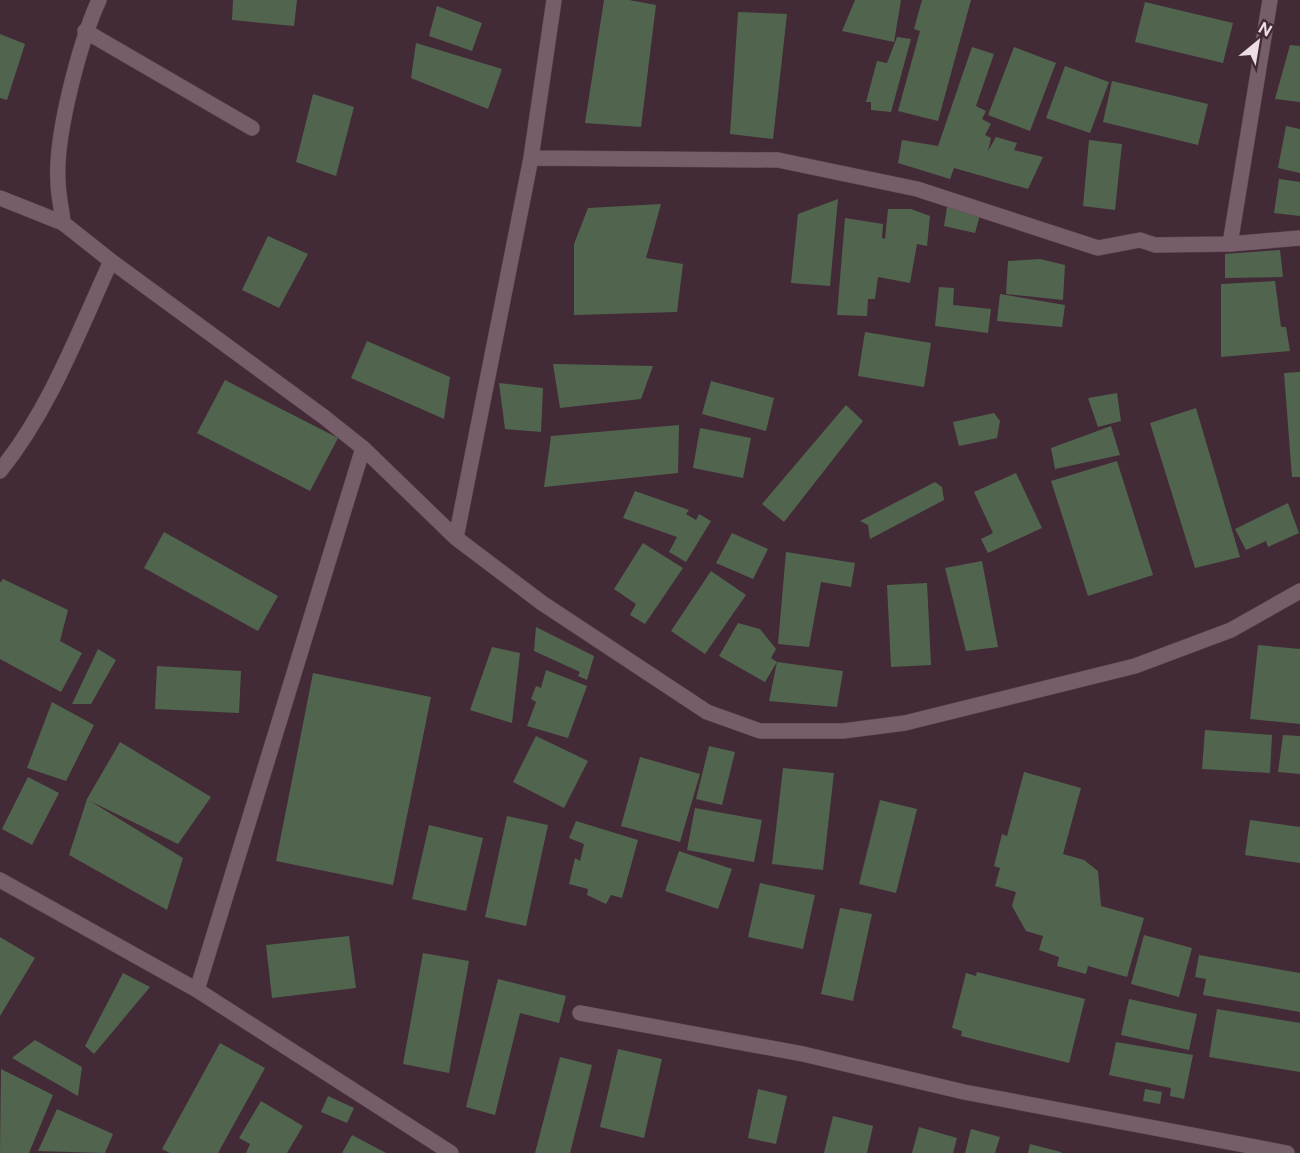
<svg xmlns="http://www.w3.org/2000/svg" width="1300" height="1153" viewBox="0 0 1300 1153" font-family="'Public Sans',sans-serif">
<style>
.building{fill:#51654e}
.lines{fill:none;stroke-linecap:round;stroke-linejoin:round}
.minor-casing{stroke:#5e4753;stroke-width:16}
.minor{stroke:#755e69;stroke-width:15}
</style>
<rect width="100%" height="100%" fill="#432a37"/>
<!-- building -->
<path class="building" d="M 233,0 L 297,0 L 294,26 L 232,20 Z
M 604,0 L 629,0 L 656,5 L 641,127 L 585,123 Z
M 855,0 L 901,0 L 894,42 L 842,31 Z
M 922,0 L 971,0 L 938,121 L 898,111 L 920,31 L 914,29 Z
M 1145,2 L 1233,23 L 1223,63 L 1135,42 Z
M 437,6 L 482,23 L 472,51 L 429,36 Z
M 738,12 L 787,14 L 773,139 L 730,134 Z
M 0,34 L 25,44 L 7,100 L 0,98 Z
M 897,37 L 911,39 L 891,112 L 871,110 L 871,102 L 866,102 L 877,61 L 887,63 Z
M 416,43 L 502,69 L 488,109 L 411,78 Z
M 1290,45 L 1300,46 L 1300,102 L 1275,99 Z
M 972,47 L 994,54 L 976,106 L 986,111 L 982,119 L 991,124 L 985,135 L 991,138 L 988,151 L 996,137 L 1017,143 L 1014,150 L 1043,157 L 1028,189 L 954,168 L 950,179 L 898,163 L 902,140 L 938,146 Z
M 1014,47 L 1056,63 L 1030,131 L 988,115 Z
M 1065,66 L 1109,82 L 1090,133 L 1046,118 Z
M 1112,81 L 1208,104 L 1198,145 L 1103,122 Z
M 313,94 L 354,107 L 336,176 L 296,162 Z
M 1286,126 L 1300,129 L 1300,173 L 1278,168 Z
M 1089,140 L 1122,144 L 1115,210 L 1083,206 Z
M 1279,179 L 1300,182 L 1300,216 L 1274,213 Z
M 838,199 L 830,286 L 791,283 L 798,214 Z
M 661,204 L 646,258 L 683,264 L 677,312 L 574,315 L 574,244 L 588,208 Z
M 947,207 L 980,215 L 975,233 L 944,226 Z
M 888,209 L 911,209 L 930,216 L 927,246 L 917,244 L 910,283 L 878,277 L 875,299 L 868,299 L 867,316 L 837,315 L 845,218 L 883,224 L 882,238 L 885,239 Z
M 268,236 L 308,254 L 279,308 L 242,290 Z
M 1280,250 L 1283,277 L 1225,278 L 1225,254 Z
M 1040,259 L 1065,265 L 1063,300 L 1006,294 L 1008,261 Z
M 1275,281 L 1281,327 L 1286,327 L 1290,351 L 1221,357 L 1221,284 Z
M 939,287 L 954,288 L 953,305 L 991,309 L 988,333 L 935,326 Z
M 1000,294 L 1065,305 L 1062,327 L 997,321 Z
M 865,332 L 931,343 L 924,387 L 858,376 Z
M 367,341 L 450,377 L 444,419 L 351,378 Z
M 553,364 L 653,366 L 641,399 L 560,408 Z
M 1300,372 L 1300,477 L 1292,477 L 1284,373 Z
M 225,380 L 338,438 L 310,491 L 197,433 Z
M 711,381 L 774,398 L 766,431 L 702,414 Z
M 499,383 L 543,388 L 541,432 L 505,429 Z
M 1117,393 L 1121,421 L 1098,427 L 1088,398 Z
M 846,405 L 863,421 L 784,522 L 762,504 Z
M 1196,408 L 1240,557 L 1195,568 L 1150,423 Z
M 994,413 L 1000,421 L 997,438 L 959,446 L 953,422 Z
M 679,425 L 678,473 L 544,487 L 551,436 Z
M 1111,426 L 1120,455 L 1055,469 L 1051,448 Z
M 700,428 L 751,438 L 743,478 L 693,468 Z
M 1117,461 L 1153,575 L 1088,596 L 1051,481 Z
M 1016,473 L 1042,528 L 988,553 L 981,539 L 993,533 L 974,492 Z
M 935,482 L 942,487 L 944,500 L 870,539 L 868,525 L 860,521 Z
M 635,491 L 689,510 L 686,514 L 696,520 L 699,514 L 711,521 L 686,562 L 669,552 L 677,537 L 623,518 Z
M 1288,503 L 1299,533 L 1268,547 L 1266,541 L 1246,550 L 1235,529 Z
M 164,532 L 278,596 L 258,631 L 144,568 Z
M 732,533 L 768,549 L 753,579 L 716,563 Z
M 643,543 L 683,568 L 645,624 L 630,615 L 636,604 L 614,589 Z
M 786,552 L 855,563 L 851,587 L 821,582 L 809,647 L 778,644 Z
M 982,561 L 998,647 L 966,651 L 945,568 Z
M 711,571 L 746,595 L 705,654 L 671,631 Z
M 3,579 L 68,610 L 60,641 L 82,653 L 61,692 L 0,659 L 0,583 Z
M 927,583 L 931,665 L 891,667 L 887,585 Z
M 738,623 L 760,629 L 776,649 L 771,658 L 777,662 L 843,671 L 837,707 L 769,701 L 777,662 L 765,682 L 719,656 Z
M 536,627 L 594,656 L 587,680 L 578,676 L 580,672 L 534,651 Z
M 1258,645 L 1300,649 L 1300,724 L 1250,719 Z
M 492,647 L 520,653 L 512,723 L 470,710 Z
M 98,649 L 116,660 L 91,704 L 72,704 Z
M 157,666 L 241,671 L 239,713 L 155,709 Z
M 546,670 L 587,686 L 568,738 L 527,726 L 536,702 L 531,699 L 536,686 L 541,688 Z
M 313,673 L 431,697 L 393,885 L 276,861 Z
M 52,702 L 94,725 L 66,781 L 27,768 Z
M 1205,730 L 1272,735 L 1270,773 L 1202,769 Z
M 1283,735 L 1300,736 L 1300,774 L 1278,772 Z
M 536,736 L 588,761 L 564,808 L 513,782 Z
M 120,742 L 211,797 L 178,844 L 90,801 L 183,858 L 167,910 L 69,855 L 87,799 Z
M 709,746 L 735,752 L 722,805 L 696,799 Z
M 640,757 L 700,774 L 680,842 L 621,826 Z
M 783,768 L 834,773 L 823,870 L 772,864 Z
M 1024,772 L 1081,788 L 1063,854 L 1084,860 L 1098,871 L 1101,906 L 1144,918 L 1127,977 L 1088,966 L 1086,974 L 1057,966 L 1059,957 L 1039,950 L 1043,936 L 1026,931 L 1012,906 L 1016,892 L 995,886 L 1000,868 L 994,866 L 1002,834 L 1007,836 Z
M 28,777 L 59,793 L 32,845 L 2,829 Z
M 880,800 L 917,809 L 896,893 L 859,884 Z
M 695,808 L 762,820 L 754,862 L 687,850 Z
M 507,816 L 548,825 L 526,926 L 485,917 Z
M 1250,820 L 1300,827 L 1300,863 L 1245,855 Z
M 576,821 L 638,840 L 622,898 L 611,895 L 606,904 L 587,895 L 588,889 L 569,884 L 575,858 L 580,861 L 584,844 L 569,838 Z
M 429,825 L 483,838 L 466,911 L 412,899 Z
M 679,851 L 732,869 L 718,909 L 665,891 Z
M 760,883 L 815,895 L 803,949 L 748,937 Z
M 840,908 L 872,914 L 853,1001 L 821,994 Z
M 1144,935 L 1192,948 L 1179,997 L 1131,984 Z
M 349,936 L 356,988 L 272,998 L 266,945 Z
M 0,937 L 35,958 L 0,1016 Z
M 423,953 L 469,961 L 449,1073 L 403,1064 Z
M 1199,955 L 1300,973 L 1300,1012 L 1203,995 L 1206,979 L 1195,977 Z
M 977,972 L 1085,999 L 1069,1063 L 961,1036 L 962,1031 L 952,1028 L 966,973 L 976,976 Z
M 123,973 L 150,987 L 94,1054 L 85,1046 Z
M 498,979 L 566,996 L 559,1023 L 520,1013 L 495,1115 L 466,1107 Z
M 1129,999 L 1197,1014 L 1189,1050 L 1121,1035 Z
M 1217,1009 L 1300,1023 L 1300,1072 L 1209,1057 Z
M 35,1040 L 82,1067 L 78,1096 L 12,1058 Z
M 1116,1042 L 1193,1055 L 1184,1099 L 1170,1096 L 1171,1088 L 1109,1075 Z
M 220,1043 L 265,1068 L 218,1153 L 170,1153 L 162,1149 Z
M 618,1049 L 662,1059 L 644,1138 L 600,1127 Z
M 560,1057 L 592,1065 L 570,1153 L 535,1153 Z
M 1,1069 L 53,1095 L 29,1153 L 0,1153 Z
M 758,1089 L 787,1096 L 776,1144 L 748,1138 Z
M 1145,1089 L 1162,1092 L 1160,1104 L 1143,1101 Z
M 328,1096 L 354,1108 L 347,1123 L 321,1112 Z
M 261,1101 L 303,1126 L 287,1153 L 246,1153 L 250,1144 L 239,1138 Z
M 57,1109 L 113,1134 L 105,1153 L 38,1151 Z
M 833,1116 L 873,1126 L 867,1153 L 824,1153 Z
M 919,1127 L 957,1138 L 953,1153 L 912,1153 Z
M 971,1129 L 1000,1137 L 995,1153 L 965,1153 Z
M 352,1135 L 386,1153 L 342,1153 Z
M 1030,1144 L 1061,1152 L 1061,1153 L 1028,1153 Z"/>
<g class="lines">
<defs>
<path id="minor" d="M 85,31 L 252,128
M 531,158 L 778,160 L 917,189 L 1098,248 L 1140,240 L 1155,245 L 1230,244 L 1300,238
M 0,198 L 63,223 L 111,261 L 324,417 L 363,448 L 456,538 L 542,603 L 707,712 L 760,731 L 843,731 L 905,723 L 1135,666 L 1231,630 L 1300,591
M 63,223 C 62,209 58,195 58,181 C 55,135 80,42 99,0
M 1230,244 L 1270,0
M 0,471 C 50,409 78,333 111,261
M 456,538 L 531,158 L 554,0
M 0,880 L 197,990 L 451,1153
M 197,990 L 363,448
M 580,1013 L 803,1054 L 964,1092 L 1287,1153"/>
</defs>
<!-- minor casing -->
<use href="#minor" class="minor-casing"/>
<!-- minor -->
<use href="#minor" class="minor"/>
</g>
<!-- north arrow -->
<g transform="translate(1258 42) rotate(30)" stroke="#432a37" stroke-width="4.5" paint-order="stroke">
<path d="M0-4.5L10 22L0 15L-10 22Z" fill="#eddde5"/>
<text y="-9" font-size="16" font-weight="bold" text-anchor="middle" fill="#eddde5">N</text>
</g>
</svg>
